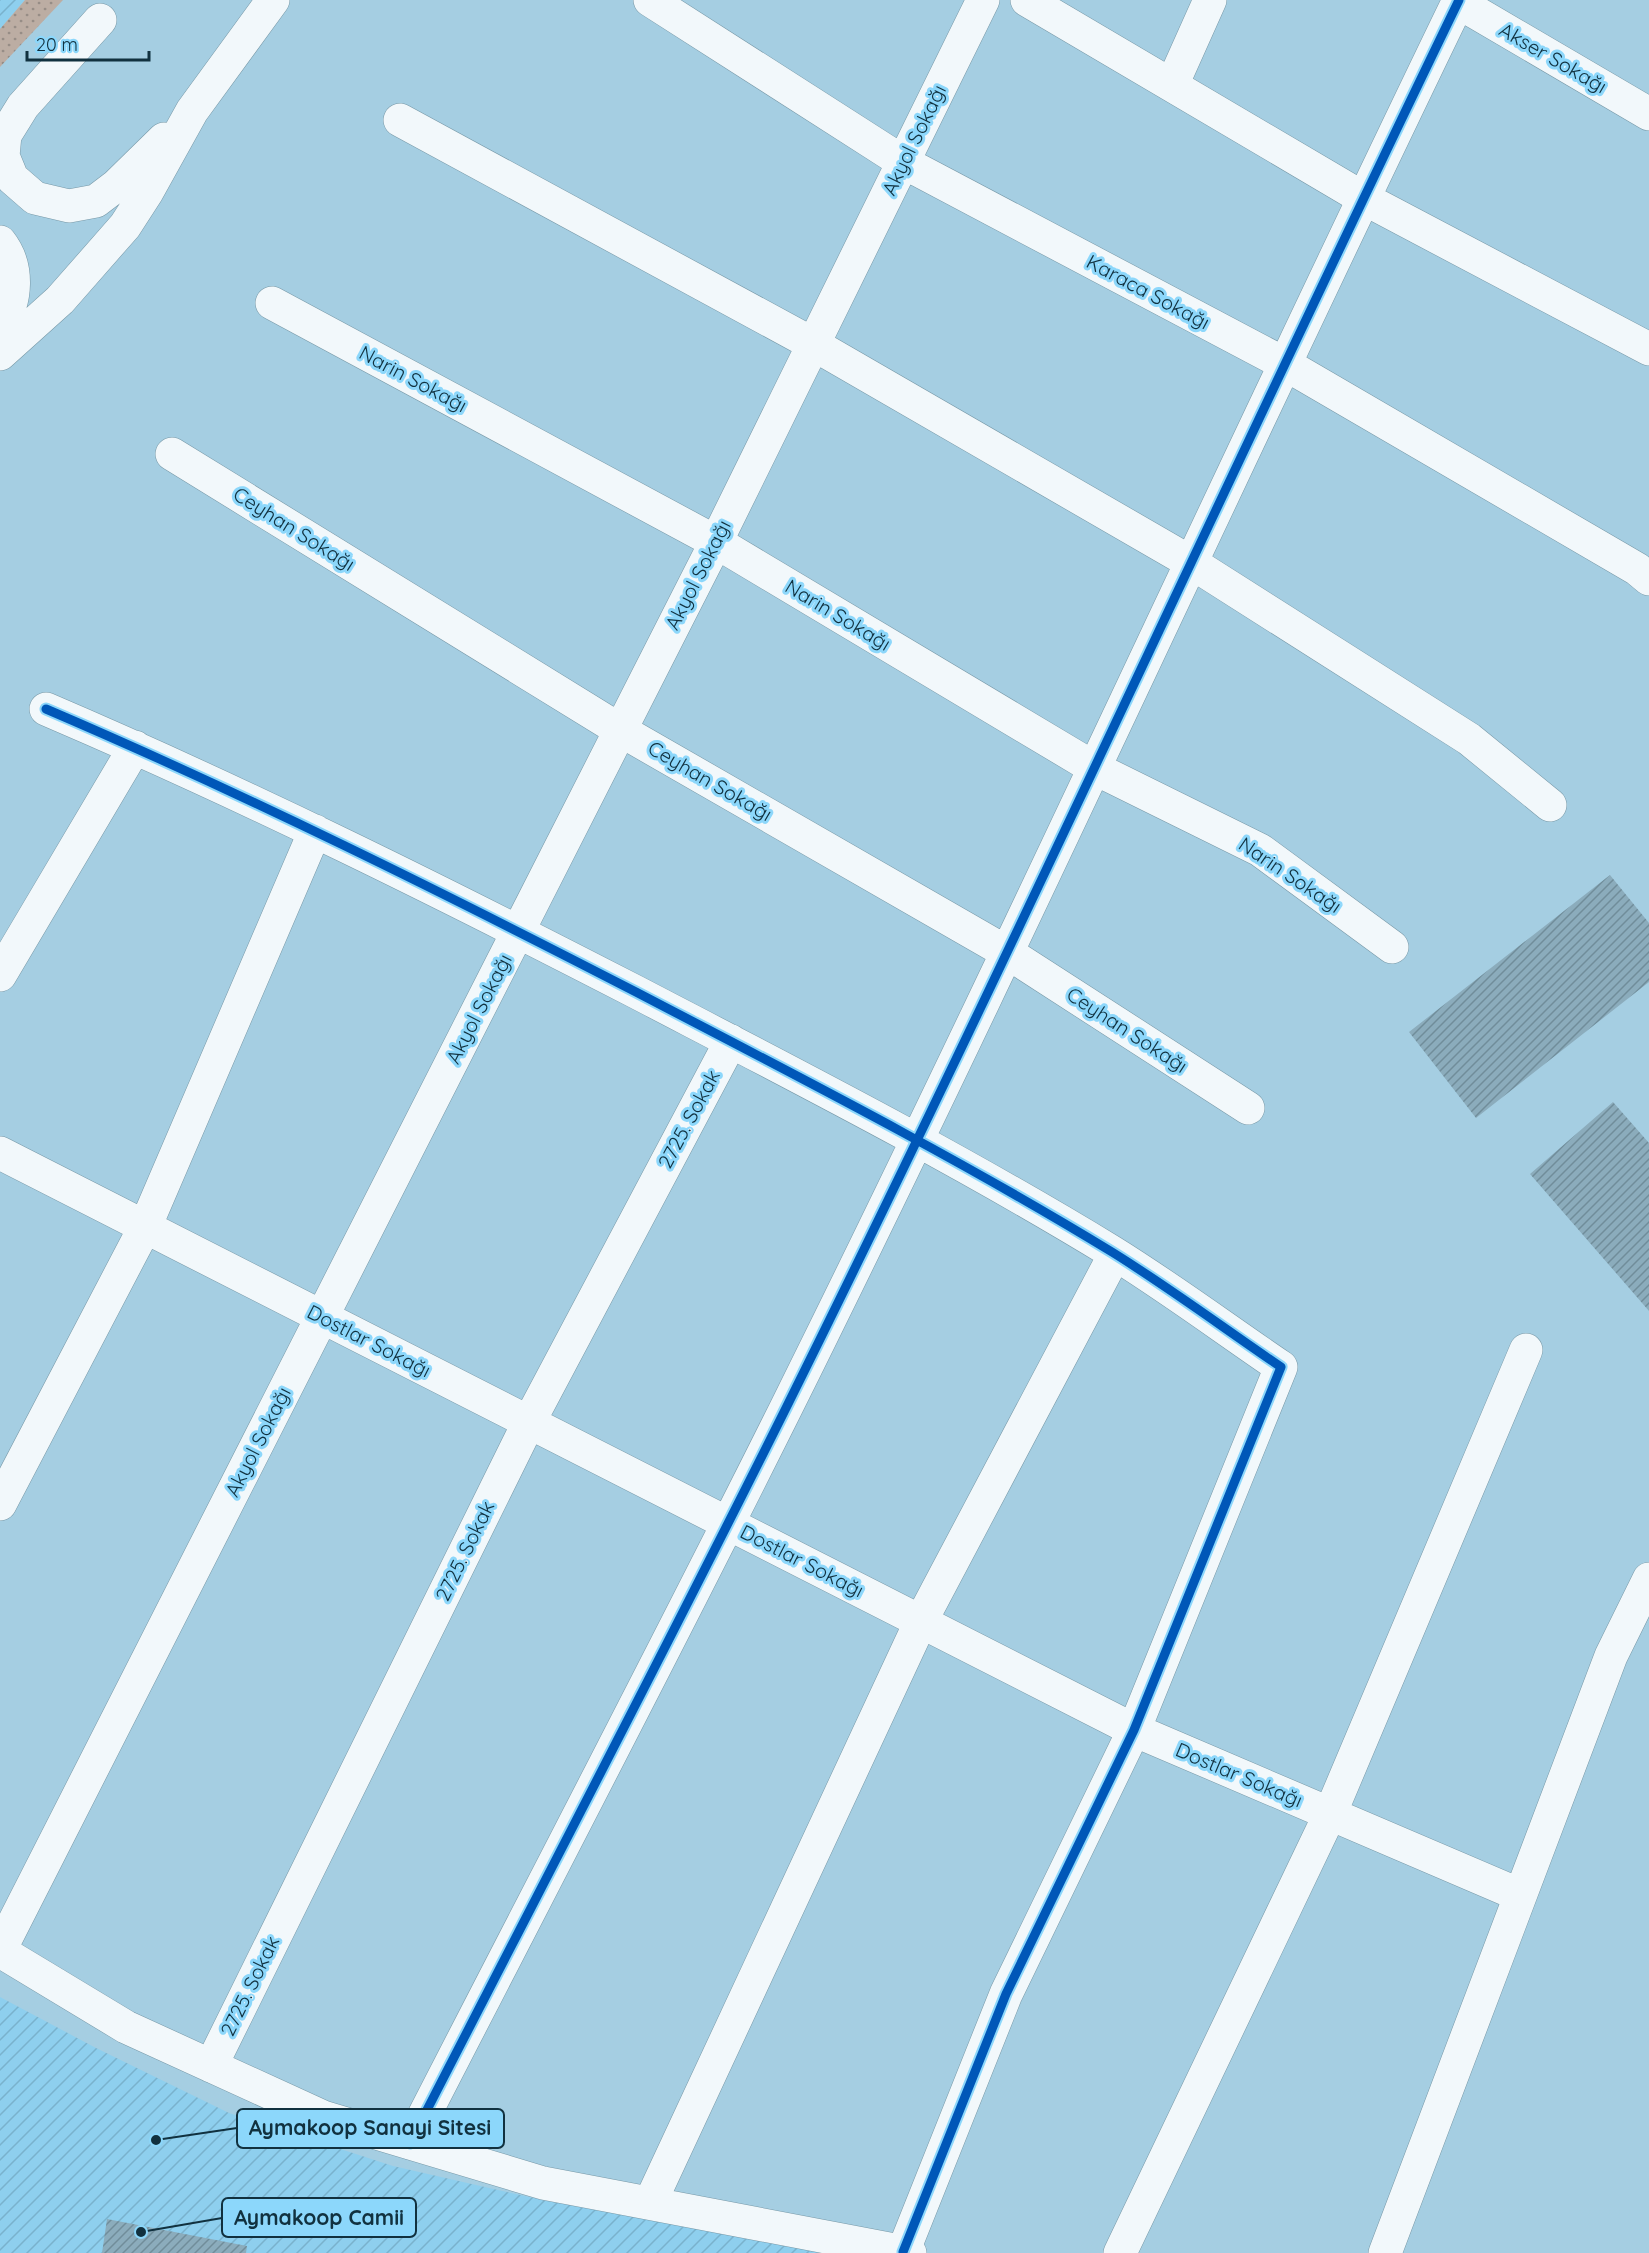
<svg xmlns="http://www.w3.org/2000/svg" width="1649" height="2253" viewBox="0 0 1649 2253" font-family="Quicksand,sans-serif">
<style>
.industrial{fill:url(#industrial-furrows)}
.grass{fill:url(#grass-dots)}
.building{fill:url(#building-hatch)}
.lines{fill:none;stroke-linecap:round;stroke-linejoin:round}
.street-casing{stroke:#7798a7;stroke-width:34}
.secondary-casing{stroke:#7798a7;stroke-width:34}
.street{stroke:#f2f8fb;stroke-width:33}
.secondary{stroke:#f2f8fb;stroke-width:33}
.cycleway-casing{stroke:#8cd7fb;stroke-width:13}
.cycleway{stroke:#0057b8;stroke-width:9}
.labels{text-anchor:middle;stroke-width:6;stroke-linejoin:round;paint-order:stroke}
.street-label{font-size:20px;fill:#11313f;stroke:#8cd7fb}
.leader{fill:none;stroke:#11313f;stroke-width:2}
.callout-dot{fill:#11313f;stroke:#8cd7fb;stroke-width:2}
.callout{fill:#8cd7fb;stroke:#11313f;stroke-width:2}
.callout-label{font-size:21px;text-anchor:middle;font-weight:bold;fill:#11313f}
</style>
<defs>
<pattern id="industrial-furrows" width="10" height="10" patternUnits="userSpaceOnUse" patternTransform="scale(1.5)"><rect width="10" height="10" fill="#8ecfee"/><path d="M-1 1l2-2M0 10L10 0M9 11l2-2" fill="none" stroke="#79b2cd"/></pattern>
<pattern id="grass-dots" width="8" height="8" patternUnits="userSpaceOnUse" patternTransform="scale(1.5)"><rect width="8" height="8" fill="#bcada3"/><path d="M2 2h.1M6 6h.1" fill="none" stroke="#978d86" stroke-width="1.8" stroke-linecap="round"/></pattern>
<pattern id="building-hatch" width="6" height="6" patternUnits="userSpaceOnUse" patternTransform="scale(1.5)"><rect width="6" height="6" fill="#8bacbc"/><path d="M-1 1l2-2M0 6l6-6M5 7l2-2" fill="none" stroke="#708d9a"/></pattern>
</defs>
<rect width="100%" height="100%" fill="#a5cee2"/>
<!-- industrial -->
<path class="industrial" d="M 0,0 L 25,0 L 0,29 Z
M 0,1997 L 96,2048 L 229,2113 L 393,2166 L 542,2200 L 835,2253 L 0,2253 Z"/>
<!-- grass -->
<path class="grass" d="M 25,0 L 63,0 L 0,67 L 0,29 Z"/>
<!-- building -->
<path class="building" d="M 1610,875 L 1649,923 L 1649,982 L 1476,1118 L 1409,1032 Z
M 1613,1102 L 1649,1143 L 1649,1311 L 1530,1174 Z
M 107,2219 L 247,2246 L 246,2253 L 102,2253 Z"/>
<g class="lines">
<defs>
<path id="street" d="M 650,0 L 903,162 L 1285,364 L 1637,569 L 1649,579
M 1027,0 L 1363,198 L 1649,349
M 1458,2 L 1649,114
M 1172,85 L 1210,0
M 400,120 L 813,344 L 1192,563 L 1469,739 L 1550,805
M 272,303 L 716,542 L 1096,769 L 1260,850 L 1392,947
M 172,454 L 620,730 L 1008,953 L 1248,1108
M 46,709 C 247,795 442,892 636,992 C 797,1076 958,1158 1112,1252 C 1170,1288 1225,1329 1281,1367 L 1134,1730 L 1006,1994 L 903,2252
M 0,975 L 135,747
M 0,1153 L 1134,1730 L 1520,1895
M 0,1504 L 145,1227 L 315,831
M 0,1950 L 716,542 L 983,0
M 0,1951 L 126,2027 L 323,2117 L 543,2183 L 910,2253
M 211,2066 L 529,1422 L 731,1041
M 410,2143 C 536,1897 664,1653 787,1406 C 1018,941 1232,468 1459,0
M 650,2203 L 921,1621 L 1115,1254
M 1120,2253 L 1330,1814 L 1526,1350
M 1385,2253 L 1611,1656 L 1649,1579"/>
<path id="secondary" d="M 100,20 L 23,106 L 5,135 L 3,156 L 12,178 L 35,198 L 69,206 L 96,201 L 117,185 L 164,139
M 0,242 C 19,266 17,301 0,326
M 0,354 L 60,300 L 125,226 L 147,192 L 192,111 L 273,0"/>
</defs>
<!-- street casing -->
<use href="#street" class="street-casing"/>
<!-- secondary casing -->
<use href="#secondary" class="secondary-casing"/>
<!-- street -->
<use href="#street" class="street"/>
<!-- secondary -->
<use href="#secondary" class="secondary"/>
<defs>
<path id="cycleway" d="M 46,709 C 247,795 442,892 636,992 C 797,1076 958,1158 1112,1252 C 1170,1288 1225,1329 1281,1367 L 1134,1730 L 1006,1994 L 903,2252
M 410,2143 C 536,1897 664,1653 787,1406 C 1018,941 1232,468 1459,0"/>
</defs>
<!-- cycleway casing -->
<use href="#cycleway" class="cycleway-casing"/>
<!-- cycleway -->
<use href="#cycleway" class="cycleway"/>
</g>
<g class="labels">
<!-- street labels -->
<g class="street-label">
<text transform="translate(1553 58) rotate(30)" y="7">Akser Sokağı</text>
<text transform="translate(914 140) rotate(-64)" y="7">Akyol Sokağı</text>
<text transform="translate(1148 292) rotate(28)" y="7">Karaca Sokağı</text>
<text transform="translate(413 379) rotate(28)" y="7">Narin Sokağı</text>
<text transform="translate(294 529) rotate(32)" y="7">Ceyhan Sokağı</text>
<text transform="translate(698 575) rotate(-63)" y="7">Akyol Sokağı</text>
<text transform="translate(838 615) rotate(31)" y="7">Narin Sokağı</text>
<text transform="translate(710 781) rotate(30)" y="7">Ceyhan Sokağı</text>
<text transform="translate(1290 875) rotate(34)" y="7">Narin Sokağı</text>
<text transform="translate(479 1009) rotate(-63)" y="7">Akyol Sokağı</text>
<text transform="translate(1127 1030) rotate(33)" y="7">Ceyhan Sokağı</text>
<text transform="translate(689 1119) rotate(-62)" y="7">2725. Sokak</text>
<text transform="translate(369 1341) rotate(27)" y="7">Dostlar Sokağı</text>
<text transform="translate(258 1442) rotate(-63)" y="7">Akyol Sokağı</text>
<text transform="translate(465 1551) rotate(-64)" y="7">2725. Sokak</text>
<text transform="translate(802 1561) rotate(27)" y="7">Dostlar Sokağı</text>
<text transform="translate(1239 1775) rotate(23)" y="7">Dostlar Sokağı</text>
<text transform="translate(250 1986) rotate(-64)" y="7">2725. Sokak</text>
</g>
</g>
<!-- callouts -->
<path class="leader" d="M156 2140L237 2128M141 2232L222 2218"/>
<g class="callout-dot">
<circle cx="156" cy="2140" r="6"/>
<circle cx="141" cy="2232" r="6"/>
</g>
<g class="callout">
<rect x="237" y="2109" width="267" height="39" rx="6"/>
<rect x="222" y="2198" width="194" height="39" rx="6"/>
</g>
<g class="callout-label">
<text x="370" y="2135">Aymakoop Sanayi Sitesi</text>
<text x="319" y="2225">Aymakoop Camii</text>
</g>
<!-- scale -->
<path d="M27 51v9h122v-9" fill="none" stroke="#11313f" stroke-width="3"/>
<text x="36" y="51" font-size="18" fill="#11313f" stroke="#8cd7fb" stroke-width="4.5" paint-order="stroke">20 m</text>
</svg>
